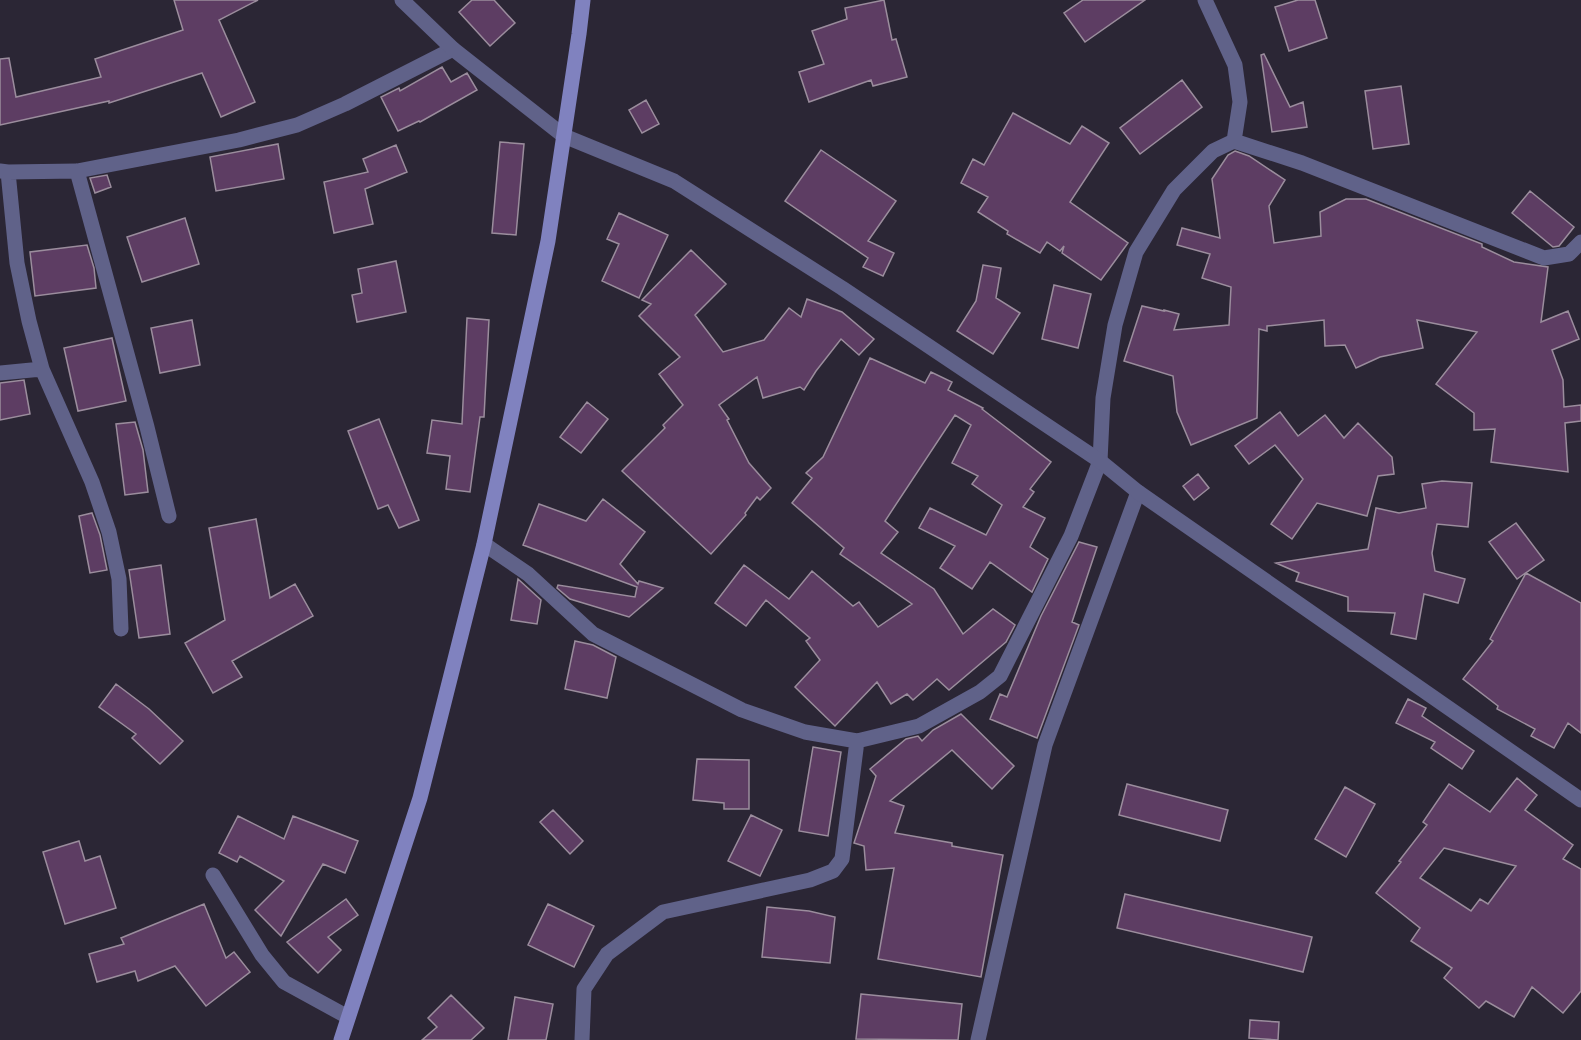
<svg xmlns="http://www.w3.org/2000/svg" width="1581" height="1040" viewBox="0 0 1581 1040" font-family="'Source Sans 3',sans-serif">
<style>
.building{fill:#5d3d63;stroke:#9b8d9d;stroke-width:1.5;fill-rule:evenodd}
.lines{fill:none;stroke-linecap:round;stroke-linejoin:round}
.minor{stroke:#606289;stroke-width:15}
.tertiary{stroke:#606289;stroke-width:15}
.secondary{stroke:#8082bf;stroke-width:15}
</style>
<rect width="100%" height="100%" fill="#2b2635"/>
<!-- building -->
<path class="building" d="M 174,0 L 258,0 L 219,20 L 255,102 L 221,117 L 202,73 L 109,103 L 109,101 L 0,125 L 0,59 L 9,58 L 16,97 L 101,77 L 95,59 L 183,30 Z
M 472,0 L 494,0 L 515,23 L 490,46 L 459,12 Z
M 884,0 L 892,40 L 896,39 L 907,77 L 873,86 L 871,80 L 809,102 L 799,72 L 824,64 L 812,31 L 847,19 L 845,8 Z
M 1083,0 L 1145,0 L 1085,42 L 1064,13 Z
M 1298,0 L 1315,0 L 1327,38 L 1289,51 L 1275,7 Z
M 1264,54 L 1290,107 L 1303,102 L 1307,127 L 1272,132 L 1261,55 Z
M 442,67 L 451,82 L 467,73 L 477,90 L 420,122 L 419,121 L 398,131 L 381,97 L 399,88 L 400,91 Z
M 1182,80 L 1202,107 L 1140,154 L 1120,128 Z
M 1401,86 L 1409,144 L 1373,149 L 1365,91 Z
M 646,100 L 659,124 L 642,133 L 629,110 Z
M 1013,113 L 1070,144 L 1082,126 L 1109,143 L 1070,202 L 1128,243 L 1101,280 L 1062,253 L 1064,246 L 1060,251 L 1047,242 L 1040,253 L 1007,234 L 1008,231 L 978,212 L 988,197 L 961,183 L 973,159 L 984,165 Z
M 500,142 L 524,144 L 516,235 L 492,233 Z
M 278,144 L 284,179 L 216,191 L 210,157 Z
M 396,145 L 407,172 L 365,189 L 373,224 L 334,233 L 324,182 L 368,172 L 363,159 Z
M 821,150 L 896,201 L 868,241 L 894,253 L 883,276 L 863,267 L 868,258 L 785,201 Z
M 1235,151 L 1249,156 L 1285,180 L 1269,206 L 1274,243 L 1321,236 L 1320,212 L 1346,199 L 1366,199 L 1482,244 L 1482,247 L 1514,262 L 1548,267 L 1541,322 L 1568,311 L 1579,339 L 1552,350 L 1563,380 L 1564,407 L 1581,405 L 1581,421 L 1565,423 L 1568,472 L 1491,462 L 1495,429 L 1474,430 L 1474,413 L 1436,384 L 1477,332 L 1417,320 L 1423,348 L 1380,357 L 1356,368 L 1345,345 L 1325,346 L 1324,320 L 1267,326 L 1267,331 L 1259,329 L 1257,418 L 1191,445 L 1177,412 L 1173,376 L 1124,361 L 1142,306 L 1164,311 L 1164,310 L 1179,314 L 1174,330 L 1229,325 L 1231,287 L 1202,278 L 1210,254 L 1177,245 L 1182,228 L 1220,238 L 1212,179 L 1228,155 Z
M 107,175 L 111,187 L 95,193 L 90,178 Z
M 1530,191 L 1574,227 L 1559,246 L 1553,247 L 1512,213 Z
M 619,213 L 668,235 L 639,298 L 602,281 L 619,244 L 607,239 Z
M 185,218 L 199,264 L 142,282 L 127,237 Z
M 87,245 L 94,268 L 96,288 L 35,296 L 30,252 Z
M 691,250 L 726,284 L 695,315 L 723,352 L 764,340 L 789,308 L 801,317 L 807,299 L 842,312 L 874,339 L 859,355 L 841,339 L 816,371 L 804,390 L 800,387 L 763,398 L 757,377 L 719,405 L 729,419 L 727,420 L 749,463 L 771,488 L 760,500 L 757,497 L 745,513 L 746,515 L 711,554 L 622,471 L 665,428 L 663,425 L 683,405 L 659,374 L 680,357 L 639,316 L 651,304 L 642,300 Z
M 396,261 L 406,312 L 357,322 L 352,295 L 362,293 L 358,269 Z
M 983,265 L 1001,268 L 996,298 L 1020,313 L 993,354 L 957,331 L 976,301 Z
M 1054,285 L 1091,294 L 1078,348 L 1042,339 Z
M 467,318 L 489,320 L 484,417 L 480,417 L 470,492 L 446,489 L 450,456 L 427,453 L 432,420 L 462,424 Z
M 192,320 L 200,365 L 160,373 L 151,328 Z
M 112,338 L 126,401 L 78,411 L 64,348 Z
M 870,358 L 925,383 L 931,372 L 952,382 L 948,390 L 983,408 L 982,409 L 1051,462 L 1030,489 L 1034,492 L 1023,507 L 1045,518 L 1030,547 L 1048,559 L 1032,592 L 990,562 L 972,589 L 940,568 L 955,546 L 919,528 L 930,508 L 986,535 L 1002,505 L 972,484 L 978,476 L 952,463 L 971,425 L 955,415 L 885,521 L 898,532 L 881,553 L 934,589 L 963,634 L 993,609 L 1015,625 L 1006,642 L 949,690 L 937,679 L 913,700 L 907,694 L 891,704 L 877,682 L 835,726 L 795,687 L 820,660 L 806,641 L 810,638 L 766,600 L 746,626 L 715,603 L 744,565 L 789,599 L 812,571 L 853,606 L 859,602 L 878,627 L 912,604 L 840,554 L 844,548 L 792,503 L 812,478 L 806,473 L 823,457 Z
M 24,380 L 30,414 L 0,420 L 0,383 Z
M 587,402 L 608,419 L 581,453 L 560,437 Z
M 1280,412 L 1298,436 L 1325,415 L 1344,438 L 1358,423 L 1392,457 L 1394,474 L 1378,476 L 1367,516 L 1317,503 L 1292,539 L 1271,524 L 1303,479 L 1275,445 L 1249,464 L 1235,446 Z
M 379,419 L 419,520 L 399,528 L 388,505 L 378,509 L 348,431 Z
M 135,422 L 143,450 L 148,492 L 125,495 L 116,424 Z
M 1198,474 L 1209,488 L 1194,500 L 1183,486 Z
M 1442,481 L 1472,483 L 1468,527 L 1437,524 L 1432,553 L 1435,571 L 1465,579 L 1458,603 L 1424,594 L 1416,639 L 1391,634 L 1395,613 L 1348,611 L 1348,597 L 1296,581 L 1299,573 L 1276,563 L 1368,549 L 1376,508 L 1399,513 L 1426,508 L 1422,484 Z
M 603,499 L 645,532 L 620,564 L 638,584 L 639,581 L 663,588 L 629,617 L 570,599 L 557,588 L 558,585 L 635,597 L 637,587 L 523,545 L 539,504 L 586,521 Z
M 92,513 L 100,535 L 107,570 L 90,573 L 79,516 Z
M 256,519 L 270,598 L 295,584 L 313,616 L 232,661 L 242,677 L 213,693 L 185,643 L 225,620 L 209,528 Z
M 1516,523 L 1544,560 L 1517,579 L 1489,542 Z
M 1079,542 L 1097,547 L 1072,622 L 1079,625 L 1037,738 L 990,719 L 1000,694 L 1007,697 L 1041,616 Z
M 161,565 L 170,634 L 139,638 L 129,570 Z
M 1526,573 L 1581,603 L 1581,733 L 1568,723 L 1554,748 L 1531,736 L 1535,729 L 1497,709 L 1498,706 L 1463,679 L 1493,641 L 1490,639 Z
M 518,579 L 541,600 L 537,624 L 511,620 Z
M 575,641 L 593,645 L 616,657 L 607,698 L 565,689 Z
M 116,684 L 149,709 L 183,741 L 160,764 L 132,738 L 136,734 L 99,707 Z
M 1408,699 L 1426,708 L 1422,716 L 1474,751 L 1462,769 L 1431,748 L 1435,742 L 1396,723 Z
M 961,714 L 1014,766 L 992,789 L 952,750 L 890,801 L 904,806 L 895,833 L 952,843 L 952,846 L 1003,855 L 981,977 L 878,959 L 894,868 L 866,870 L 864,846 L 854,843 L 876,776 L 870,769 L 906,739 L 918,736 L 922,741 L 933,730 Z
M 813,747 L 841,752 L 828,836 L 799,831 Z
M 697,759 L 749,760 L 749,809 L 724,809 L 724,803 L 693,800 Z
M 1517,778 L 1537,795 L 1525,810 L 1573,845 L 1563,859 L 1581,869 L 1581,991 L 1563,1013 L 1532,987 L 1514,1017 L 1486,1001 L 1479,1008 L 1444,978 L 1452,968 L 1411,941 L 1420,928 L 1376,893 L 1401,862 L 1399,861 L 1427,825 L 1423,822 L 1449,784 L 1490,812 ZM 1444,848 L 1516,866 L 1488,904 L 1480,899 L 1471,911 L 1420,878 Z
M 1127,784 L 1228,810 L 1220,841 L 1119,815 Z
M 1345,787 L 1375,804 L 1346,857 L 1315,839 Z
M 553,810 L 583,841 L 570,854 L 540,822 Z
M 751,815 L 782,830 L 760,876 L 728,861 Z
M 238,816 L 284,839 L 293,816 L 358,841 L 345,873 L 323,864 L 281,936 L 255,910 L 284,881 L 240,856 L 237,862 L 219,853 Z
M 79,841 L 85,861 L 100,856 L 116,908 L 65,924 L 43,852 Z
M 1125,894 L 1312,937 L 1303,972 L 1117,928 Z
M 346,899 L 358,915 L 328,937 L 341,950 L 318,973 L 287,942 Z
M 204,904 L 226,958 L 234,952 L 250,972 L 206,1006 L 175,966 L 138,981 L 135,971 L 97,982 L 89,954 L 124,944 L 121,938 Z
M 548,904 L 594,926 L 574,967 L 528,945 Z
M 767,907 L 809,911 L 835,917 L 830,963 L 762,957 Z
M 861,994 L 962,1004 L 958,1040 L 856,1039 Z
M 451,995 L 484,1028 L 471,1040 L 422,1040 L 437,1027 L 428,1018 Z
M 515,997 L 553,1004 L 546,1040 L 508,1040 Z
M 1250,1020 L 1279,1022 L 1278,1040 L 1249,1038 Z"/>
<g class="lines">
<!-- minor -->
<path class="minor" d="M 1205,0 L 1235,65 L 1240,102 L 1234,141
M 0,171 L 8,172 L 77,171 L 239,140 L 297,125 L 345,104 L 453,49
M 77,171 L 147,427 L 169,516
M 8,172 L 17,263 L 29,321 L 42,369 L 92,482 L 109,532 L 119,579 L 121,629
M 0,373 L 42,369
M 484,544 L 528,574 L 593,634 L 742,710 L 805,732 L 857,741 L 919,726 L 980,692 L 1000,676 L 1071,536 L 1100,461 L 1103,398 L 1115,325 L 1136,252 L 1174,190 L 1213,151 L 1234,141 L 1302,163 L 1544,258 L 1569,254 L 1581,242
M 213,875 L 262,955 L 284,982 L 348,1017
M 582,1040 L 584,989 L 607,954 L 663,912 L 810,880 L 833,871 L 842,859 L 857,741
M 978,1040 L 1045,745 L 1138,492"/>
<!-- tertiary -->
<path class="tertiary" d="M 402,0 L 453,49 L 564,136 L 674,181 L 842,288 L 1100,461 L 1138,492 L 1581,800"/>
<!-- secondary -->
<path class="secondary" d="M 341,1040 L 420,798 L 484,544 L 548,241 L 579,34 L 583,0"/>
</g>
</svg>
